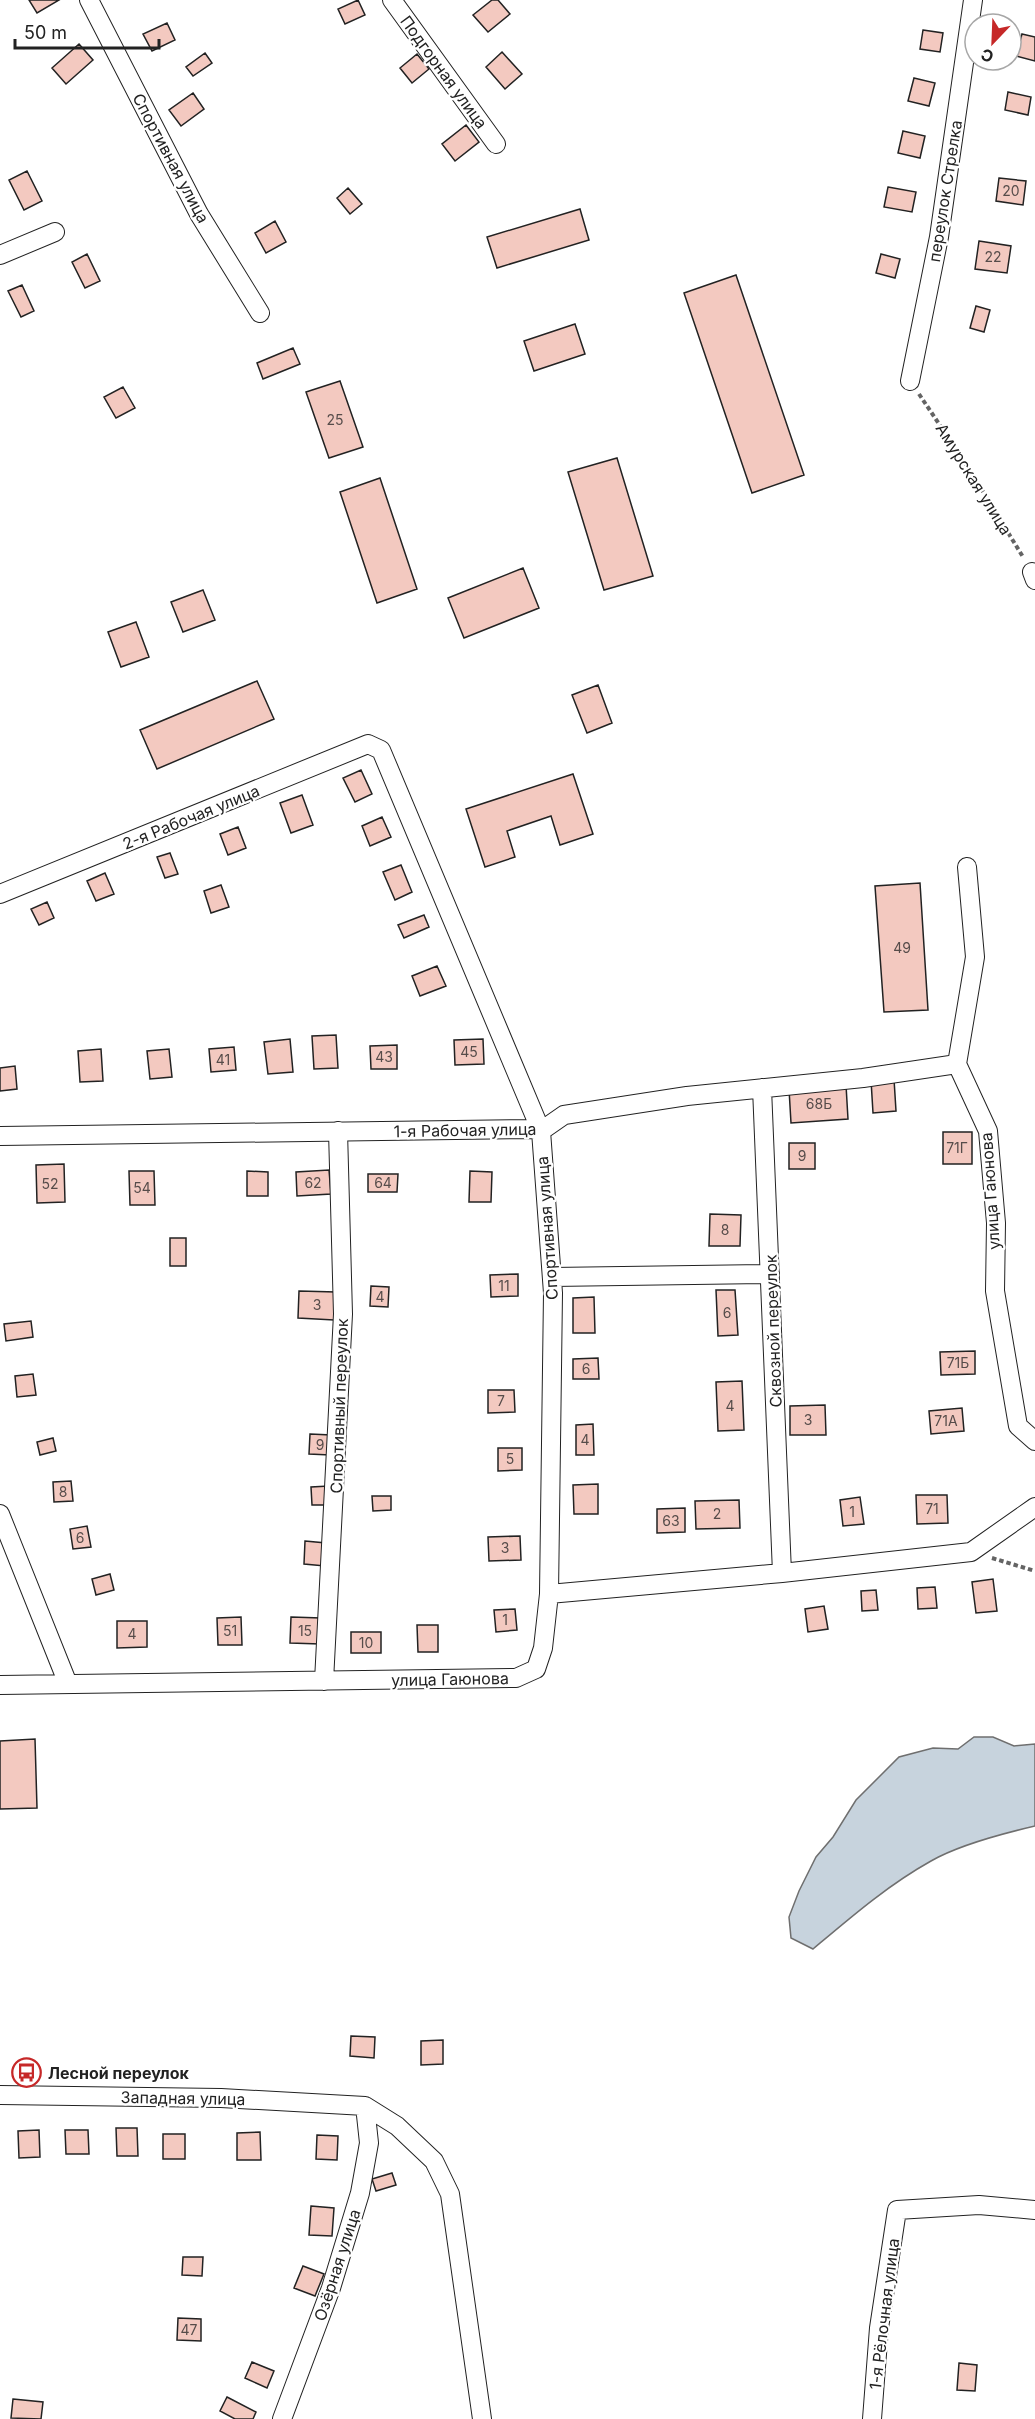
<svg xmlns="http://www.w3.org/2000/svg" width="1035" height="2419" viewBox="0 0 1035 2419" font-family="Inter,sans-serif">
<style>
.water{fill:#c7d3dd;stroke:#6f6f6f;stroke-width:1.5}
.building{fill:#f3c9c0;stroke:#222;stroke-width:1.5}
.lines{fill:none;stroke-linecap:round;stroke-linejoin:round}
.street-casing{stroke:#222;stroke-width:20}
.path{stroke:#646464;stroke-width:4;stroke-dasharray:4.5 3;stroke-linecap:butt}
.street{stroke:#fff;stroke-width:18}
.labels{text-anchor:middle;stroke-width:4.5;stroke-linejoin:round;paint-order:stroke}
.number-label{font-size:14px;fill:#564c4a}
.street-label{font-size:16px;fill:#222;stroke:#fff}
.poi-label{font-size:16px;font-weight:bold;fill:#222;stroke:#fff;text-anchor:start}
</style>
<rect width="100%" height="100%" fill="#fff"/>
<!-- water -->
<path class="water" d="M 974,1737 L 993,1737 L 1014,1746 L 1035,1744 L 1035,1826 C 1005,1833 957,1846 931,1861 C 888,1885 851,1917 813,1949 L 791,1938 L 789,1917 L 799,1891 L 816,1857 L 833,1837 L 856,1800 L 899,1757 L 933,1748 L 958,1749 Z"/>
<!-- building -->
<path class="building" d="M 29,0 L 59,0 L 37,13 Z
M 358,0 L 365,15 L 345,24 L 338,9 Z
M 492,0 L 498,0 L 510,14 L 488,32 L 473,15 Z
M 167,23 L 175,40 L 152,51 L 143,34 Z
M 923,30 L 943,33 L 940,52 L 920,49 Z
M 1022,34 L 1035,37 L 1035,61 L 1016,56 Z
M 79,44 L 93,60 L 66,84 L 52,68 Z
M 502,52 L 522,74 L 505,89 L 486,67 Z
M 205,53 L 212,63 L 193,76 L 186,67 Z
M 417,54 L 429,69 L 412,83 L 400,68 Z
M 914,78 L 935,83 L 929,106 L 908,101 Z
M 1008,92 L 1031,97 L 1028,115 L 1005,110 Z
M 193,93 L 204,109 L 181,126 L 169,110 Z
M 466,125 L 479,142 L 455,161 L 442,144 Z
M 903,131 L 925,136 L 920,158 L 898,153 Z
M 27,171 L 42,201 L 24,210 L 9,180 Z
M 999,178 L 1026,181 L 1023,205 L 996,201 Z
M 888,187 L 916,192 L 912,212 L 884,207 Z
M 348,188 L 362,204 L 350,214 L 337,198 Z
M 580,209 L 589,240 L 497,268 L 487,237 Z
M 275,221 L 286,242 L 266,253 L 255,233 Z
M 979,241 L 1011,246 L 1007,273 L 975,269 Z
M 87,254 L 100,281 L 85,288 L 72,262 Z
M 881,254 L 900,259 L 895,278 L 876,273 Z
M 736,275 L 804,475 L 752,493 L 684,293 Z
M 22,285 L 34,311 L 21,317 L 8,291 Z
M 976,306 L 990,310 L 984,332 L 970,328 Z
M 575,324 L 585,354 L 534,371 L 524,341 Z
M 293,348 L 300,364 L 263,379 L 257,363 Z
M 340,381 L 363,447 L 329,458 L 306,392 Z
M 123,387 L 135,408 L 116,418 L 104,397 Z
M 617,458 L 653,576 L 604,590 L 568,472 Z
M 380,478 L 417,589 L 377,603 L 340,492 Z
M 523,568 L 539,608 L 464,638 L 448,598 Z
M 203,590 L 215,620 L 183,632 L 171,602 Z
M 136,622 L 149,657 L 121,667 L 108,632 Z
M 257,681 L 274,719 L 157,769 L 140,730 Z
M 598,685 L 612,723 L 587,733 L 572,695 Z
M 361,770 L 372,794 L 355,802 L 343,778 Z
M 573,774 L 593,834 L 560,845 L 551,816 L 507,831 L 515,857 L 485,867 L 466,809 Z
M 302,795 L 313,825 L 291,833 L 280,803 Z
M 382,817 L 391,837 L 370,846 L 362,826 Z
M 238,827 L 246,848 L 228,855 L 220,834 Z
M 170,853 L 178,874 L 165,878 L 157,857 Z
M 401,865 L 412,892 L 395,900 L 383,872 Z
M 105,873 L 114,894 L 96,901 L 87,881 Z
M 920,883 L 928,1010 L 884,1012 L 875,886 Z
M 221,885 L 229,907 L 211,913 L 204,891 Z
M 47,902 L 54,918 L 39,925 L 31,909 Z
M 424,915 L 429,927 L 404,938 L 398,925 Z
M 437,966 L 446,986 L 420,996 L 412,976 Z
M 336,1035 L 338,1068 L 314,1069 L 312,1036 Z
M 290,1039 L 293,1072 L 268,1074 L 264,1042 Z
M 483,1039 L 484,1064 L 455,1065 L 454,1040 Z
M 397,1045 L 397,1069 L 371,1069 L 370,1046 Z
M 234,1047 L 236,1070 L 211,1072 L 209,1049 Z
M 101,1049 L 103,1081 L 80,1082 L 78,1051 Z
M 169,1049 L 172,1077 L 150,1079 L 147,1051 Z
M 15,1066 L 17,1089 L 0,1091 L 0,1068 Z
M 894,1079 L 896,1111 L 873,1113 L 871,1080 Z
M 846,1085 L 848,1119 L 791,1123 L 789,1089 Z
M 943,1132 L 972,1132 L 972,1164 L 943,1164 Z
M 789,1143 L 815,1143 L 815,1169 L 789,1169 Z
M 64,1164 L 65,1202 L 37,1203 L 36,1165 Z
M 329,1170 L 331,1194 L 297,1196 L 296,1172 Z
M 129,1171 L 154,1171 L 155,1205 L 130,1205 Z
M 247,1171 L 268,1172 L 268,1196 L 247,1196 Z
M 470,1171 L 492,1172 L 491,1202 L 469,1202 Z
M 368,1174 L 398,1174 L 397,1192 L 368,1192 Z
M 710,1214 L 741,1215 L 740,1246 L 709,1246 Z
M 170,1238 L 186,1238 L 186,1266 L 170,1266 Z
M 518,1274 L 518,1296 L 491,1297 L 490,1275 Z
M 371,1286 L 389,1287 L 388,1307 L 370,1306 Z
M 716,1290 L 735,1290 L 738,1335 L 718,1336 Z
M 299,1291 L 336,1292 L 334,1320 L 298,1318 Z
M 594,1297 L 595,1333 L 573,1333 L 573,1298 Z
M 31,1321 L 33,1337 L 6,1341 L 4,1324 Z
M 975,1351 L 975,1374 L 941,1375 L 940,1352 Z
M 598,1358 L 599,1379 L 573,1379 L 573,1359 Z
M 33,1374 L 36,1395 L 17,1397 L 15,1376 Z
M 742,1381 L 744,1430 L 718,1431 L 716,1382 Z
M 488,1390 L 514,1390 L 515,1412 L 488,1413 Z
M 825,1405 L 826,1435 L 790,1435 L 790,1406 Z
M 962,1408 L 964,1431 L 931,1434 L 929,1411 Z
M 593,1424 L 594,1455 L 576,1455 L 576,1425 Z
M 310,1434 L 331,1435 L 330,1455 L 309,1454 Z
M 53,1438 L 56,1451 L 40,1455 L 37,1442 Z
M 498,1448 L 522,1448 L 522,1470 L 498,1471 Z
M 71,1481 L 73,1501 L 54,1502 L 53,1482 Z
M 598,1484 L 598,1514 L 574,1514 L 573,1485 Z
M 329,1486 L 329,1505 L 312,1505 L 311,1487 Z
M 916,1495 L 947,1495 L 948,1523 L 917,1524 Z
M 372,1496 L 391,1496 L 391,1510 L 373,1511 Z
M 860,1497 L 864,1524 L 843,1526 L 840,1500 Z
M 739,1500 L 740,1528 L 696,1529 L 695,1501 Z
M 685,1508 L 685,1532 L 657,1533 L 657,1509 Z
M 87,1526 L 91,1547 L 73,1549 L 70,1529 Z
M 520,1536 L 521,1560 L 489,1561 L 488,1537 Z
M 305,1541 L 326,1543 L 325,1566 L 304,1564 Z
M 110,1574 L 114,1590 L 96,1595 L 92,1579 Z
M 993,1579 L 997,1611 L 976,1613 L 972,1582 Z
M 935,1587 L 937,1608 L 918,1609 L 917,1588 Z
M 876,1590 L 878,1610 L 862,1611 L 861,1591 Z
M 824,1606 L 828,1629 L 808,1632 L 805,1609 Z
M 515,1609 L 517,1630 L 496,1632 L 494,1610 Z
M 241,1617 L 242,1645 L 218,1645 L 217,1618 Z
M 291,1617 L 321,1618 L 320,1644 L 290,1643 Z
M 117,1621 L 147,1621 L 147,1647 L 117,1648 Z
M 417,1625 L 438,1625 L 438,1652 L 418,1652 Z
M 351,1632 L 381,1632 L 381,1653 L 351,1653 Z
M 35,1739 L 37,1808 L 0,1809 L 0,1741 Z
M 351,2036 L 375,2037 L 374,2058 L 350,2056 Z
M 443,2040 L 443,2064 L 421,2065 L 421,2041 Z
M 116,2128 L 137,2128 L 138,2156 L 117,2156 Z
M 39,2130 L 40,2157 L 19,2158 L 18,2131 Z
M 65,2130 L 88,2130 L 89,2154 L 66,2154 Z
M 260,2132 L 261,2160 L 237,2160 L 237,2133 Z
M 163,2134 L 185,2134 L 185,2159 L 163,2159 Z
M 317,2135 L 338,2136 L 337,2160 L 316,2159 Z
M 392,2173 L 396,2185 L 376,2191 L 372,2179 Z
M 311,2206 L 334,2208 L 332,2236 L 309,2235 Z
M 183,2257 L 203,2257 L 202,2276 L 182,2275 Z
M 303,2266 L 324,2274 L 315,2296 L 294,2288 Z
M 178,2318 L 201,2319 L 201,2341 L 177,2340 Z
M 252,2362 L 274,2371 L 267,2388 L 245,2378 Z
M 959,2363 L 977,2365 L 975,2391 L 957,2390 Z
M 227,2397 L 256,2412 L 253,2419 L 235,2419 L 220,2411 Z
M 13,2399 L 43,2402 L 41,2419 L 11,2418 Z"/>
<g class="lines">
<defs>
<path id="street" d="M 89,0 L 199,214 L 260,313
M 392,0 L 496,144
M 0,255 L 55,232
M 910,381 L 939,237 L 973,0
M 1032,572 L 1035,580
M 967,867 L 975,957 L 957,1064 L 988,1131 L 996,1223 L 995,1291 L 1018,1426 L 1035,1441
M 0,894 L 368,744 L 381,750 L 541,1131 L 553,1293 L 549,1594
M 762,1088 L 782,1573
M 0,1136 L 530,1129 L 541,1131 L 564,1115 L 687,1096 L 863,1078 L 957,1064
M 552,1277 L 770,1274
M 0,1514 L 68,1684
M 324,1681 L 343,1314 L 338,1131
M 0,1685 L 516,1678 L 536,1669 L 543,1648 L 549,1594 L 782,1573 L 971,1552 L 1035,1507
M 0,2095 L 221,2098 L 365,2106 L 397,2126 L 434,2161 L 450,2194 L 482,2419
M 282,2419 L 331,2288 L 360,2193 L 369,2143 L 365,2106
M 872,2419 L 879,2328 L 897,2210 L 979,2205 L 1035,2210"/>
</defs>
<!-- street casing -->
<use href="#street" class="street-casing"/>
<!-- path -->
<path class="path" d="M 919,394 L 971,472 L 1023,557
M 992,1558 L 1035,1571"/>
<!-- street -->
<use href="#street" class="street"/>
</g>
<!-- icons -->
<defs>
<symbol id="bus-ring" viewBox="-11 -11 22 22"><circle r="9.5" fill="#fff" stroke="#c62828" stroke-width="1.5"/><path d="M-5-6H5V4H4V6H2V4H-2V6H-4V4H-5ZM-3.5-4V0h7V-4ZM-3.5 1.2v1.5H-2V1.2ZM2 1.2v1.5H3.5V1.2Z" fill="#c62828"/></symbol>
</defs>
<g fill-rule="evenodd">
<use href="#bus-ring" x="10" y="2056" width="33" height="33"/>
</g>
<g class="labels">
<!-- number labels -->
<g class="number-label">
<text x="1011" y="196">20</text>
<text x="993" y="262">22</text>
<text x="335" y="425">25</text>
<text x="902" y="953">49</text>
<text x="469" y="1057">45</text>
<text x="384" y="1062">43</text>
<text x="223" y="1065">41</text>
<text x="819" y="1109">68Б</text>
<text x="957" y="1153">71Г</text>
<text x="802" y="1161">9</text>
<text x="313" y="1188">62</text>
<text x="383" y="1188">64</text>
<text x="50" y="1189">52</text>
<text x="142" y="1193">54</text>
<text x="725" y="1235">8</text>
<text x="504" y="1291">11</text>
<text x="380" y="1302">4</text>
<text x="317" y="1310">3</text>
<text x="727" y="1318">6</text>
<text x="958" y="1368">71Б</text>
<text x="586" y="1374">6</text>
<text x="501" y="1406">7</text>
<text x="730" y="1411">4</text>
<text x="808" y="1425">3</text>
<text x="946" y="1426">71А</text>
<text x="585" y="1445">4</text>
<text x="320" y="1450">9</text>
<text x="510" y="1464">5</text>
<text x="63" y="1497">8</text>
<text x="932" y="1514">71</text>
<text x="852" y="1517">1</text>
<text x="717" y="1519">2</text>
<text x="671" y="1526">63</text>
<text x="80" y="1543">6</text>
<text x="505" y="1553">3</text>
<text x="505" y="1625">1</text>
<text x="230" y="1636">51</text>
<text x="305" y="1636">15</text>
<text x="132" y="1639">4</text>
<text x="366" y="1648">10</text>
<text x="189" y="2335">47</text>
</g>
<!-- street labels -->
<g class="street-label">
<text transform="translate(444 72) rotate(54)" y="6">Подгорная улица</text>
<text transform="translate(171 158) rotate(62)" y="6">Спортивная улица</text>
<text transform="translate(945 191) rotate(-81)" y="6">переулок Стрелка</text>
<text transform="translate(974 479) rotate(58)" y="6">Амурская улица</text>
<text transform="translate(191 817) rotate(-22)" y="6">2-я Рабочая улица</text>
<text transform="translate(465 1130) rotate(-1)" y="6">1-я Рабочая улица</text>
<text transform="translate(990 1191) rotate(-94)" y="6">улица Гаюнова</text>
<text transform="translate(547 1228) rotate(-94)" y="6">Спортивная улица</text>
<text transform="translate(773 1331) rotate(-92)" y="6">Сквозной переулок</text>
<text transform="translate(339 1406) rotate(-88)" y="6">Спортивный переулок</text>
<text transform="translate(450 1679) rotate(-1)" y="6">улица Гаюнова</text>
<text transform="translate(183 2098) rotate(1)" y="6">Западная улица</text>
<text transform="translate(337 2265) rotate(-72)" y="6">Озёрная улица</text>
<text transform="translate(884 2314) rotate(-83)" y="6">1-я Рёлочная улица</text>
</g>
<!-- poi labels -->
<g class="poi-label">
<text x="48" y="2079">Лесной переулок</text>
</g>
</g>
<!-- north arrow -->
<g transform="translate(993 42) rotate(203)"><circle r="28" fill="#ffffff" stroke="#a7a7a7" stroke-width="1.5"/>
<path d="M0-4.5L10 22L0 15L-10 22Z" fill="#c62828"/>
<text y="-9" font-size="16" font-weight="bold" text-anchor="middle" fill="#222222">С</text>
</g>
<!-- scale -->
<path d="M15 39v9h144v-9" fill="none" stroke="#222222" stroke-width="3"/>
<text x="24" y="39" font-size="18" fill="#222222" stroke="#ffffff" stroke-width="4.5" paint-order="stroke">50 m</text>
</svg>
